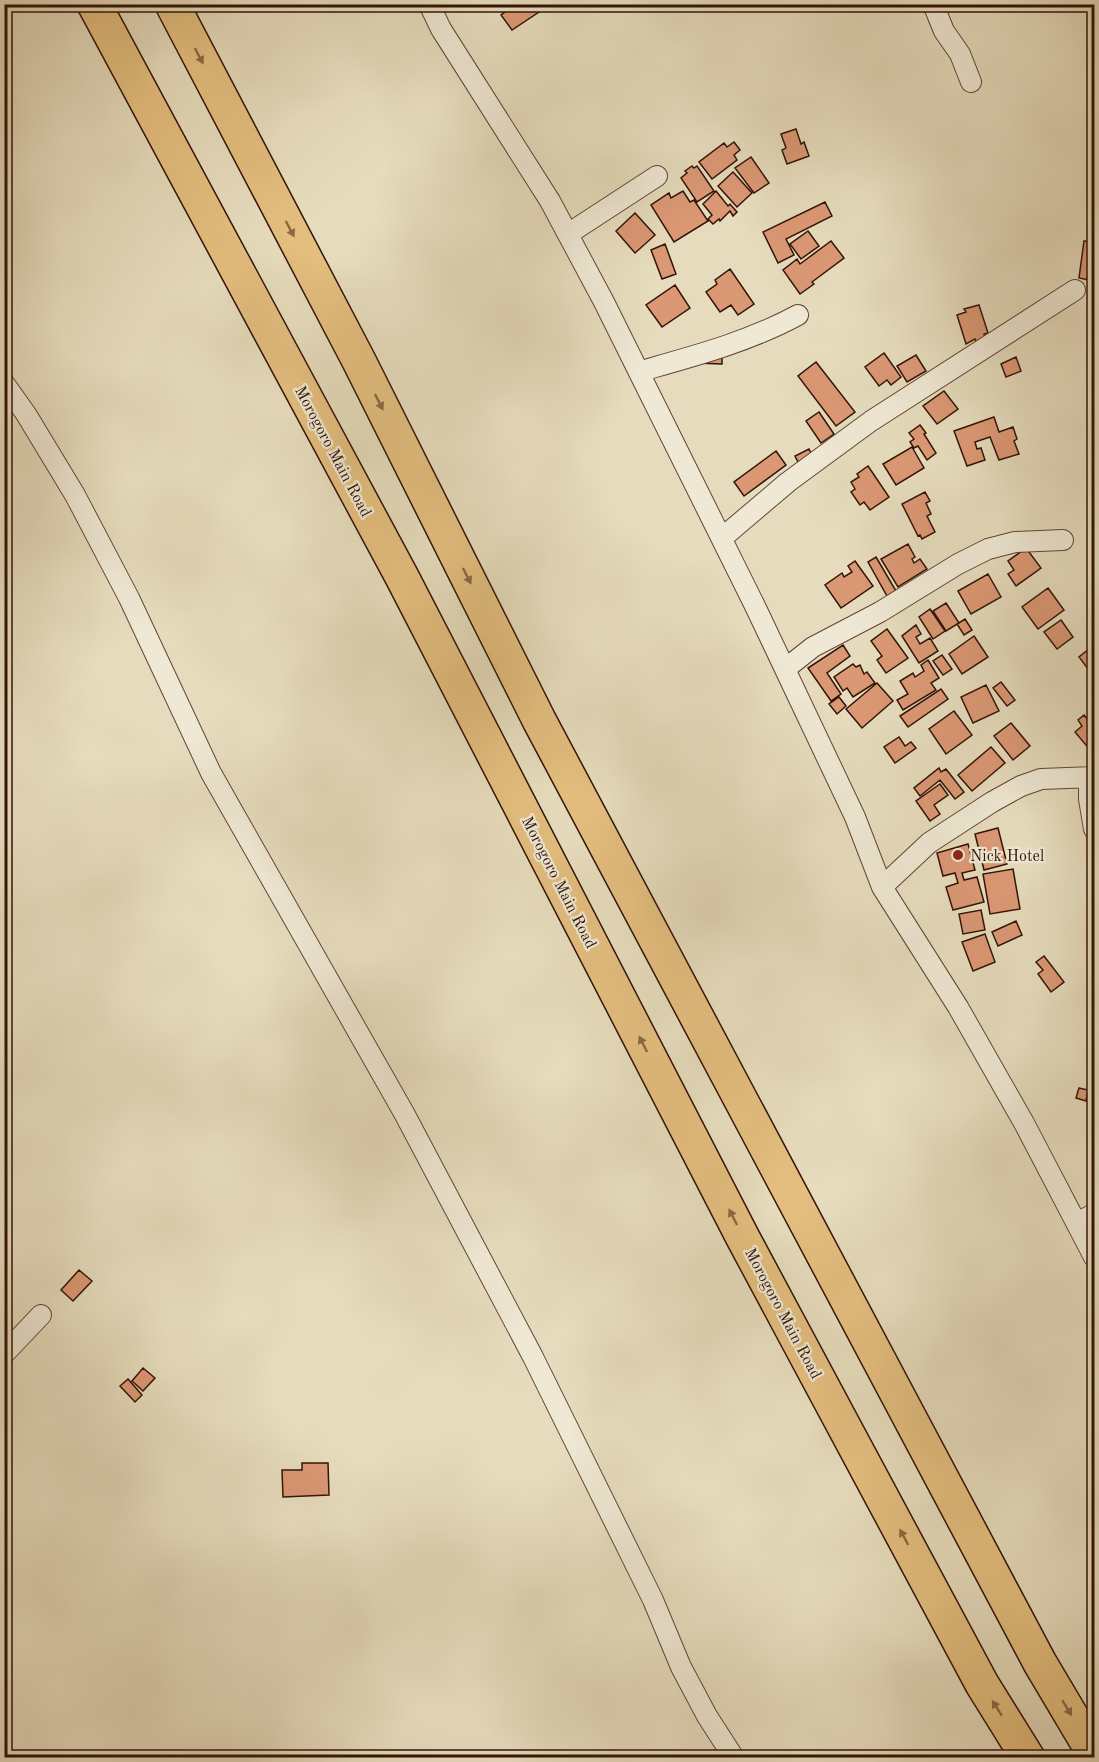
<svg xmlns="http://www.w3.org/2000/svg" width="1099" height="1762" viewBox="0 0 1099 1762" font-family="'Old Standard TT',serif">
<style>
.building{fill:#db9874;stroke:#311307;stroke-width:1.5}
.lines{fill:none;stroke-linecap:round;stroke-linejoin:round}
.minor-casing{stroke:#5e4534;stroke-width:22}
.trunk-casing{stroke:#311307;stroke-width:36}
.minor{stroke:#efe8d4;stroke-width:20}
.trunk{stroke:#e3be7e;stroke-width:33}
.oneway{fill:#8a6842}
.poi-dot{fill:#8f2418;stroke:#efe8d4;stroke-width:2}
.labels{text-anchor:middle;stroke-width:4.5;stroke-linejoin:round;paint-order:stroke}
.street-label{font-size:16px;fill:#311307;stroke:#efe8d4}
.poi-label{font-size:16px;fill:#311307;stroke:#efe8d4;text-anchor:start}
</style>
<rect width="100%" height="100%" fill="#e6dcbd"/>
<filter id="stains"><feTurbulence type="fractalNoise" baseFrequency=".00333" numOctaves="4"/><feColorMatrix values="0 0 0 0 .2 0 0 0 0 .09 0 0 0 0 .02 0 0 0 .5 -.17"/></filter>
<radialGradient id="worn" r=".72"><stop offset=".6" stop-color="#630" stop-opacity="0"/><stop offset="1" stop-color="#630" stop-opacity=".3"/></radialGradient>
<!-- building -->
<path class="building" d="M 516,4 L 543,4 L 545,8 L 512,30 L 501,15 Z
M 796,129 L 801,144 L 804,142 L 809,156 L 787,164 L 782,150 L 786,148 L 781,134 Z
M 734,142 L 740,150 L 734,155 L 737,160 L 712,179 L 699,162 L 724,143 L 727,147 Z
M 751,157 L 769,183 L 754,193 L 735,168 Z
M 692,166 L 694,168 L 697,166 L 714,191 L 697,202 L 681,178 L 687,173 L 685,171 Z
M 733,172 L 752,193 L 737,207 L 718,186 Z
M 683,191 L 690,202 L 694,200 L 708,221 L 674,242 L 651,205 L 669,193 L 671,198 Z
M 716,191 L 728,206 L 730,204 L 737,212 L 733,216 L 730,211 L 720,221 L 719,219 L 713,224 L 708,219 L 712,215 L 703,204 Z
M 825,202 L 832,216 L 786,239 L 794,255 L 778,263 L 763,232 Z
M 635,213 L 655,235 L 635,253 L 616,231 Z
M 808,231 L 819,246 L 801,259 L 790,244 Z
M 831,241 L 844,258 L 812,282 L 814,284 L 800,294 L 783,270 L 797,259 L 800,264 Z
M 1084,241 L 1094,242 L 1094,281 L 1079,278 Z
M 665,244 L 676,274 L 662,279 L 651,250 Z
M 730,269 L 754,304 L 738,315 L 731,305 L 720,312 L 706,292 L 717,284 L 715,280 Z
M 675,285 L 690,308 L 662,327 L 646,305 Z
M 979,305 L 988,333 L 984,334 L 985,339 L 976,341 L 975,339 L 966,344 L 957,315 L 966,312 L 964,309 Z
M 884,353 L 901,377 L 891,385 L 887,380 L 879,386 L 865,367 Z
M 916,355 L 926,371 L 907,382 L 897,366 Z
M 722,356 L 722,364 L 695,363 Z
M 1016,357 L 1021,371 L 1006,377 L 1001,364 Z
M 816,362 L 855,412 L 836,426 L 798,376 Z
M 944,391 L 958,409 L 937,424 L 923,406 Z
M 819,412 L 834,434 L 821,443 L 806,421 Z
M 994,417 L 999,432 L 1013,427 L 1017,439 L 1014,441 L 1019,454 L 999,460 L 990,437 L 975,442 L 977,449 L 981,448 L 985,460 L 967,466 L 954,431 Z
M 920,425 L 926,433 L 924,434 L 936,453 L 927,460 L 918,446 L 914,448 L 910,442 L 914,439 L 909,433 Z
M 912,447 L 924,468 L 896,485 L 883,464 Z
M 809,449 L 814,459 L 800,466 L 795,456 Z
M 776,451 L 786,465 L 744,496 L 734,482 Z
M 868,466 L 889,497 L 870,510 L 864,502 L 860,505 L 851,492 L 855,489 L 851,482 L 859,477 L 857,474 Z
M 925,492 L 930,501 L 926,503 L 931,514 L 927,516 L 935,532 L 922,539 L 920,535 L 918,536 L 902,504 Z
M 908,544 L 915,557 L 912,559 L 914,563 L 920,559 L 927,569 L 898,587 L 881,559 Z
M 1026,548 L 1041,568 L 1016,586 L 1008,574 L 1014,570 L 1008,561 Z
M 876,557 L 896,591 L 887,596 L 868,562 Z
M 855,561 L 873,586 L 841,608 L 825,585 L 842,573 L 844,577 L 852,572 L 848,566 Z
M 988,574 L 1001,597 L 971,614 L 958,591 Z
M 1048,588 L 1064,610 L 1038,629 L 1022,607 Z
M 946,603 L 959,623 L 946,631 L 933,611 Z
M 930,609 L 945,631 L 933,639 L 919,617 Z
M 965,619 L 972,630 L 964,635 L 957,624 Z
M 1061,620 L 1073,637 L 1057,649 L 1044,632 Z
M 916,625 L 921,634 L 916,637 L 920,644 L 930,638 L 938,651 L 919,663 L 902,636 Z
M 887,629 L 908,658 L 886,673 L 877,660 L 882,656 L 871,641 Z
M 974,636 L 988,657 L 962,674 L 949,654 Z
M 843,645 L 850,656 L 827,673 L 841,694 L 831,701 L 808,668 Z
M 1094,645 L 1094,677 L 1079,657 Z
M 942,655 L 952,669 L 943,675 L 933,661 Z
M 928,660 L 939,678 L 931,683 L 936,690 L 903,710 L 897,700 L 908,694 L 900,681 L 913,673 L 915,677 L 924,671 L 921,665 Z
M 853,664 L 856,667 L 860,665 L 864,674 L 867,672 L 875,683 L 853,697 L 847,688 L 843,691 L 834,677 Z
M 1001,682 L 1015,700 L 1007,706 L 993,688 Z
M 877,683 L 893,701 L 862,728 L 846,709 Z
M 986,685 L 999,711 L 973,723 L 961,697 Z
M 941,689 L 948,699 L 908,727 L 900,716 Z
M 839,697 L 846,706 L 837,714 L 829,704 Z
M 954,711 L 972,735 L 946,754 L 929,729 Z
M 1084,715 L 1088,720 L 1094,715 L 1094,748 L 1091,751 L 1075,732 L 1082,726 L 1078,720 Z
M 1011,723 L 1030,746 L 1013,760 L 994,736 Z
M 899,737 L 905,746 L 911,742 L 916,748 L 895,763 L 884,747 Z
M 991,747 L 1005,763 L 972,791 L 958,775 Z
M 939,768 L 941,772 L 946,769 L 964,792 L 955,799 L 940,780 L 920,796 L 914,788 Z
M 940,784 L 948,795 L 934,805 L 940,814 L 930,821 L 916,801 Z
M 998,828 L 1007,864 L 984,870 L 975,834 Z
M 968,844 L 975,870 L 962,873 L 964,880 L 977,877 L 984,902 L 953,910 L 946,887 L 958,883 L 955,873 L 943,876 L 937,853 Z
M 1013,869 L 1020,909 L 990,914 L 983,874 Z
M 981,910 L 985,930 L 963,934 L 959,914 Z
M 1016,921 L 1022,935 L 998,946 L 992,932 Z
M 985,934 L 995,962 L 973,971 L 962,942 Z
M 1044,956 L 1064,982 L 1051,992 L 1038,974 L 1043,970 L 1036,962 Z
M 1079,1088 L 1088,1090 L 1086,1101 L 1076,1098 Z
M 79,1270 L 92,1281 L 73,1301 L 61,1290 Z
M 143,1368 L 155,1378 L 143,1391 L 132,1381 Z
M 128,1379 L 142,1395 L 135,1402 L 120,1386 Z
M 302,1463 L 328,1463 L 329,1495 L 283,1497 L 282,1470 L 302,1470 Z"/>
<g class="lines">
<defs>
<path id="minor" d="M 429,4 L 441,29 L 550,201 L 604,302 L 755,606 L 855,817 L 882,887 L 958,1007 L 1024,1123 L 1094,1257
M 933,4 L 944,31 L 960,54 L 971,82
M 568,234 L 657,176
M 641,371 C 694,356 748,342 798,315
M 4,383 L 26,414 L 75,495 L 129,598 L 211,773 L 404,1113 L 533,1357 L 653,1600 L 681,1667 L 707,1716 L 734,1758
M 722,538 L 788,482 L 871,421 L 1075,290
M 785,669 L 813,647 L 880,612 L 958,564 L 988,549 L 1015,542 L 1063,540
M 1089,777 L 1089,799 L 1094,829
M 882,887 L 929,843 L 992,802 L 1021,786 L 1041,779 L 1094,777
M 1076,1223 L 1094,1214
M 4,1354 L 41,1315"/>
<path id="trunk" d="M 94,4 L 402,577 L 743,1238 L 982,1684 L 1028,1758
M 172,4 L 359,361 L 539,720 L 1040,1663 L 1094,1754"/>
</defs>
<!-- minor casing -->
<use href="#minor" class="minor-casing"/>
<!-- trunk casing -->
<use href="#trunk" class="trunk-casing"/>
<!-- minor -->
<use href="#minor" class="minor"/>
<!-- trunk -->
<use href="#trunk" class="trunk"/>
</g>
<!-- one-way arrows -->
<defs><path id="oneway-solid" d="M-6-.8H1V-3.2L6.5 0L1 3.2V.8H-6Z" transform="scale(1.5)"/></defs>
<g class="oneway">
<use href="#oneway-solid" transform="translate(199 56) rotate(62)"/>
<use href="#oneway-solid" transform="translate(290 229) rotate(62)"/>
<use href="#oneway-solid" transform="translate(379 402) rotate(63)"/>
<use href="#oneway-solid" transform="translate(467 576) rotate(63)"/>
<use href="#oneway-solid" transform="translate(643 1044) rotate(-117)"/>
<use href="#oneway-solid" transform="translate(733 1217) rotate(-117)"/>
<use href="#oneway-solid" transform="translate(904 1537) rotate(-118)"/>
<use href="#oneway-solid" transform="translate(997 1708) rotate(-122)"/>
<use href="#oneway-solid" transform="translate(1067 1708) rotate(59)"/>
</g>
<!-- markers -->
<circle class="poi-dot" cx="958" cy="855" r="6"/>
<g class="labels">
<!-- street labels -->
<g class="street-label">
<text transform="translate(334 451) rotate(62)" y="6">Morogoro Main Road</text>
<text transform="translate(560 882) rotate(63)" y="6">Morogoro Main Road</text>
<text transform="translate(784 1313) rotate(62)" y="6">Morogoro Main Road</text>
</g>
<!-- poi labels -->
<g class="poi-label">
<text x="970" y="861">Nick Hotel</text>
</g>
</g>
<!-- margin -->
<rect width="1099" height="1762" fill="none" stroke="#e6dcbd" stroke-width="24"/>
<rect x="6" y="6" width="1087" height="1750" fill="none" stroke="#311307" stroke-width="3"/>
<rect x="12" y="12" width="1075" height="1738" fill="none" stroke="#311307" stroke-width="1.5"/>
<rect width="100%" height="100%" filter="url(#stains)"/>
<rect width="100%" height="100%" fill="url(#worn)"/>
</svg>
